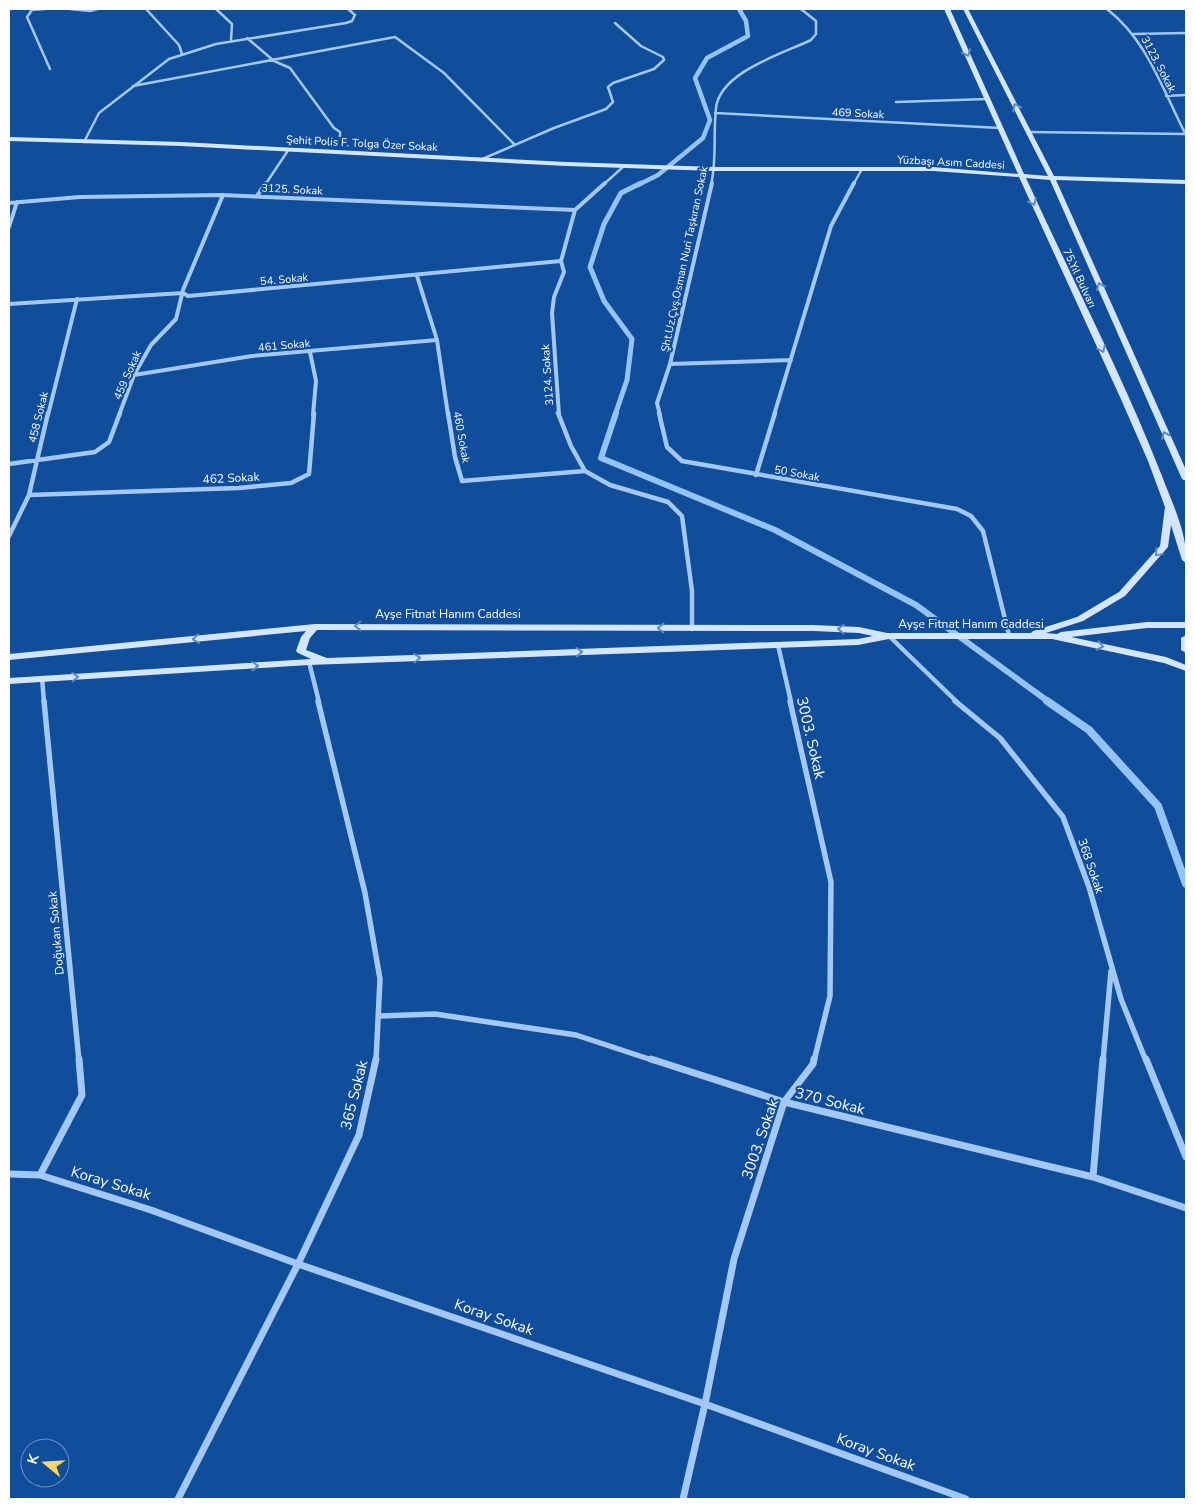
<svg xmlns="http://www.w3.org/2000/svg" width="1195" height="1508" viewBox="0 0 1195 1508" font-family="'Nunito Sans',sans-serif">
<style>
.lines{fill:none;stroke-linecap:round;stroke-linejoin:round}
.stream-far3{stroke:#94c3f8;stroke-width:4.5}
.stream-far2{stroke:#94c3f8;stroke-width:5}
.stream-far1{stroke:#94c3f8;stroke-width:6}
.stream{stroke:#94c3f8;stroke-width:8}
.street-far4{stroke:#a3c8f5;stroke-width:2.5}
.street-far3{stroke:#a3c8f5;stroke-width:4}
.street-far2{stroke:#a3c8f5;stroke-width:4.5}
.street-far1{stroke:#a3c8f5;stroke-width:5.5}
.street{stroke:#a3c8f5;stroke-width:7}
.secondary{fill:#d3e6fd;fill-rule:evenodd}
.oneway{stroke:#5e8ac2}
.labels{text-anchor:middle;stroke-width:4;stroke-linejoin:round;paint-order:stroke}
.far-street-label{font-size:11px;fill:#fff;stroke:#104d9b}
.street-label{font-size:12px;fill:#fff;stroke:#104d9b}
.near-street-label{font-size:15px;fill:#fff;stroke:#104d9b}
</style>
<rect width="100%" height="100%" fill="#104d9b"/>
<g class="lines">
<!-- stream-far3 -->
<path class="stream-far3" d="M 638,185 L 658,175 L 703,138 L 710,120 L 695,78 L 707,58 L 748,36 L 746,21 L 739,9"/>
<!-- stream-far2 -->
<path class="stream-far2" d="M 615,415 L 627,380 L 632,339 L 604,301 L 590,267 L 604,224 L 621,193 L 641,183"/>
<!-- stream-far1 -->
<path class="stream-far1" d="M 616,413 L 601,458 L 775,530 L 916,605 L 1049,702"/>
<!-- stream -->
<path class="stream" d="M 1047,701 L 1089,730 L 1158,806 L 1186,884"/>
<!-- street-far4 -->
<path class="street-far4" d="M 70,9 L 90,11 L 98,9
M 146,9 L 179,45 L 182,54
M 216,9 L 232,24 L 231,40
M 1107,9 C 1148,41 1163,91 1186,135
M 31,10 L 45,9
M 32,10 L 27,17 L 50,69
M 1133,34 L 1186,33
M 247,38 L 274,61 L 290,68 L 334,128 L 340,132 L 340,136
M 133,86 L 395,37 L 444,73 L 514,144
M 1166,96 L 1186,95
M 896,102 L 987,99
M 715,113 L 1000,128
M 1029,132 L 1186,134
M 85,140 L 99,113 L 169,59 L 216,44 L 346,23 L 352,21 L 355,15 L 348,9
M 480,160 L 554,128 L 606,109 L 613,102 L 608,87 L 613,83 L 654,69 L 664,60 L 663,57 L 641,46 L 615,23
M 265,185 L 289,149
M 603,185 L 624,166
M 711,185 C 717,160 713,134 716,108 C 720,72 782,54 811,40 L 816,34 L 816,21 L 801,9
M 853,185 L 862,169"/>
<!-- street-far3 -->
<path class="street-far3" d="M 257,196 L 266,183
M 9,203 L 80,197 L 221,195 L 575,210
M 9,227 L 17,202
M 417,276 L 437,340 L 448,415
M 9,304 L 183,293 L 188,296 L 561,261
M 310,352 L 316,381 L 313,415
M 670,364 L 791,360
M 134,375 L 252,356 L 437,340
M 48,415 L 77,299
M 119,415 L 134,375 L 151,345 L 176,319 L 183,290 L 223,195
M 559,415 L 552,313 L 554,297 L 564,272 L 561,261 L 575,210 L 605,183
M 660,415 L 657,403 L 670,364 L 712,183
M 774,415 L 831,226 L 854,183"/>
<!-- street-far2 -->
<path class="street-far2" d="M 448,413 L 455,457 L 462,481 L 585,471
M 558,413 L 571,446 L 585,471 L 610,485 L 668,502 L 682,516 L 692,591 L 692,629
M 659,413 L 667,447 L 682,461 L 957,509 L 971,516 L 983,531 L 1009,635
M 9,464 L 95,452 L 109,442 L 120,413
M 756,475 L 775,413
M 29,495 L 239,488 L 291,483 L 309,474 L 314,413
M 9,536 L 29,495 L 48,413
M 889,636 L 957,702
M 778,645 L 791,702
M 309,662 L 319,702
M 42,678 L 44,702"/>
<!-- street-far1 -->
<path class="street-far1" d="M 44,701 L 79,1061
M 318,701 L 365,893 L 380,979 L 376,1061
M 790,701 L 831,882 L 830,996 L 814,1061
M 955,701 L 1000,738 L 1063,817 L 1089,887 L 1121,999 L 1146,1061
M 379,1016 L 435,1014 L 576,1035 L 655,1061
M 1103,1061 L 1111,971"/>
<!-- street -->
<path class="street" d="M 651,1059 L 784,1102 L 1093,1177 L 1186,1208
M 1146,1059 L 1186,1157
M 9,1174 L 40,1175 L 151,1210 L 298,1264 L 705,1404 L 966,1499
M 40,1175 L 82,1095 L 79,1059
M 1093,1177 L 1103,1059
M 178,1499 L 298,1264 L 359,1135 L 376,1059
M 683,1499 L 705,1404 L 734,1259 L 784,1102 L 813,1064 L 814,1059"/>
<!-- secondary -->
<path class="secondary" d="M 944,9 L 950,9 L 1024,174 L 1048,176 L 963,9 L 968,9 L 1054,176 L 1186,180 L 1186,184 L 1056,180 L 1186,470 L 1186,481 L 1182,479 L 1050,180 L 1026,178 C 1071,277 1122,374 1162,476 C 1172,503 1188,534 1186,563 L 1182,560 L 1171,525 L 1168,547 L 1125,596 L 1083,621 L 1046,633 L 1057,634 L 1061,632 L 1147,622 L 1186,622 L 1186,628 L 1147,628 L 1071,637 L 1166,657 L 1186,665 L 1186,671 L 1164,663 L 1052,639 L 889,639 L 858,645 L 309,665 L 9,684 L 9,678 L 311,659 L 298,653 L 296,651 L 301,637 L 306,631 L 9,660 L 9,654 L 315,624 L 813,625 L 859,627 L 887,633 L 1031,633 L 1033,631 L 1077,617 L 1119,592 L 1160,546 L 1165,507 L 1148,461 L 1120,397 L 1019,177 L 933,171 L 715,171 L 566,166 L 181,146 L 9,141 L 9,137 L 181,142 L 566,162 L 715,167 L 933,167 L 1018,174 ZM 317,630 L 813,631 L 859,633 L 873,636 L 858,639 L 327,658 L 306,650 L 310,638 Z
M 1186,635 L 1186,653 L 1181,650 L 1181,638 Z"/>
</g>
<!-- one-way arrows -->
<defs><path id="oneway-chevron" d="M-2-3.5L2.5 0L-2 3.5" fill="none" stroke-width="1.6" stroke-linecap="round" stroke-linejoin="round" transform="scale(1.25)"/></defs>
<g class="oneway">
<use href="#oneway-chevron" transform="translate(967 53) rotate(66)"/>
<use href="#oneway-chevron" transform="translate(1016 107) rotate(-117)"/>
<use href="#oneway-chevron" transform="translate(1033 202) rotate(65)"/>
<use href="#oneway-chevron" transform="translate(1100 286) rotate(-114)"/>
<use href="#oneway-chevron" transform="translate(1102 349) rotate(65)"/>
<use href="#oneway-chevron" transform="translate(1165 435) rotate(-114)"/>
<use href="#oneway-chevron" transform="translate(1158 553) rotate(130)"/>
<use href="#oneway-chevron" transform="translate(358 626) rotate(179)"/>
<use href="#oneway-chevron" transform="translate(661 628) rotate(-179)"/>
<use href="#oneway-chevron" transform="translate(841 629) rotate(-177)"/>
<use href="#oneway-chevron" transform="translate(196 639) rotate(174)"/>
<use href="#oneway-chevron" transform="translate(1100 646) rotate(12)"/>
<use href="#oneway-chevron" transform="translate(579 652) rotate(-2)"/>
<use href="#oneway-chevron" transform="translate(417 658) rotate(-2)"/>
<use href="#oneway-chevron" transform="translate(255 666) rotate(-3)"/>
<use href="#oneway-chevron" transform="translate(75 677) rotate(-3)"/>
</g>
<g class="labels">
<!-- far-street labels -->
<g class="far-street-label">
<text transform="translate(1159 64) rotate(62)" y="4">3123. Sokak</text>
<text transform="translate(858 113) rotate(3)" y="4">469 Sokak</text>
<text transform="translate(362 143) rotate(3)" y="4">Şehit Polis F. Tolga Özer Sokak</text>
<text transform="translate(951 162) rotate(3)" y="4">Yüzbaşı Asım Caddesi</text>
<text transform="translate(292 189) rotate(3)" y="4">3125. Sokak</text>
<text transform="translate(684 259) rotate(-78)" y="4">Şht.Uz.Çvş.Osman Nuri Taşkıran Sokak</text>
<text transform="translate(1080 278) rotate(65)" y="4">75.Yıl Bulvarı</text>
<text transform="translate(284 279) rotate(-5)" y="4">54. Sokak</text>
<text transform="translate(284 345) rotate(-5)" y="4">461 Sokak</text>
<text transform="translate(127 375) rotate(-66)" y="4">459 Sokak</text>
<text transform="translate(547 375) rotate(-94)" y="4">3124. Sokak</text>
<text transform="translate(38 417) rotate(-76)" y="4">458 Sokak</text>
<text transform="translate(462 437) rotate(80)" y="4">460 Sokak</text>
<text transform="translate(797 473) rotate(10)" y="4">50 Sokak</text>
</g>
<!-- street labels -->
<g class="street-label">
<text transform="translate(231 478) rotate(-3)" y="4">462 Sokak</text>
<text x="448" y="618">Ayşe Fitnat Hanım Caddesi</text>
<text x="971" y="628">Ayşe Fitnat Hanım Caddesi</text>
<text transform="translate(1091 866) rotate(71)" y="4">368 Sokak</text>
<text transform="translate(56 933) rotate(-95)" y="4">Doğukan Sokak</text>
</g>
<!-- near-street labels -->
<g class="near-street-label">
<text transform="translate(811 738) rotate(77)" y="5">3003. Sokak</text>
<text transform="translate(354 1095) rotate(-76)" y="5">365 Sokak</text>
<text transform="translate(830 1101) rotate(14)" y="5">370 Sokak</text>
<text transform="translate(760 1139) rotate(-71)" y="5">3003. Sokak</text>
<text transform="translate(111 1183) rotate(17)" y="5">Koray Sokak</text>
<text transform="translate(494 1317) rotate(19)" y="5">Koray Sokak</text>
<text transform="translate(876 1452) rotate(20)" y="5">Koray Sokak</text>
</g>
</g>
<!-- border -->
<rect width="1195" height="1508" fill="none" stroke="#ffffff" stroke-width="20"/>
<!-- north arrow -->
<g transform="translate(45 1463) rotate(288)"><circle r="24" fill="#104d9b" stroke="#7094c3"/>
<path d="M0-4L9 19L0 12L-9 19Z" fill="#ffd367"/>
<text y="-8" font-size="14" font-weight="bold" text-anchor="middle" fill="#ffffff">K</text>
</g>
</svg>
